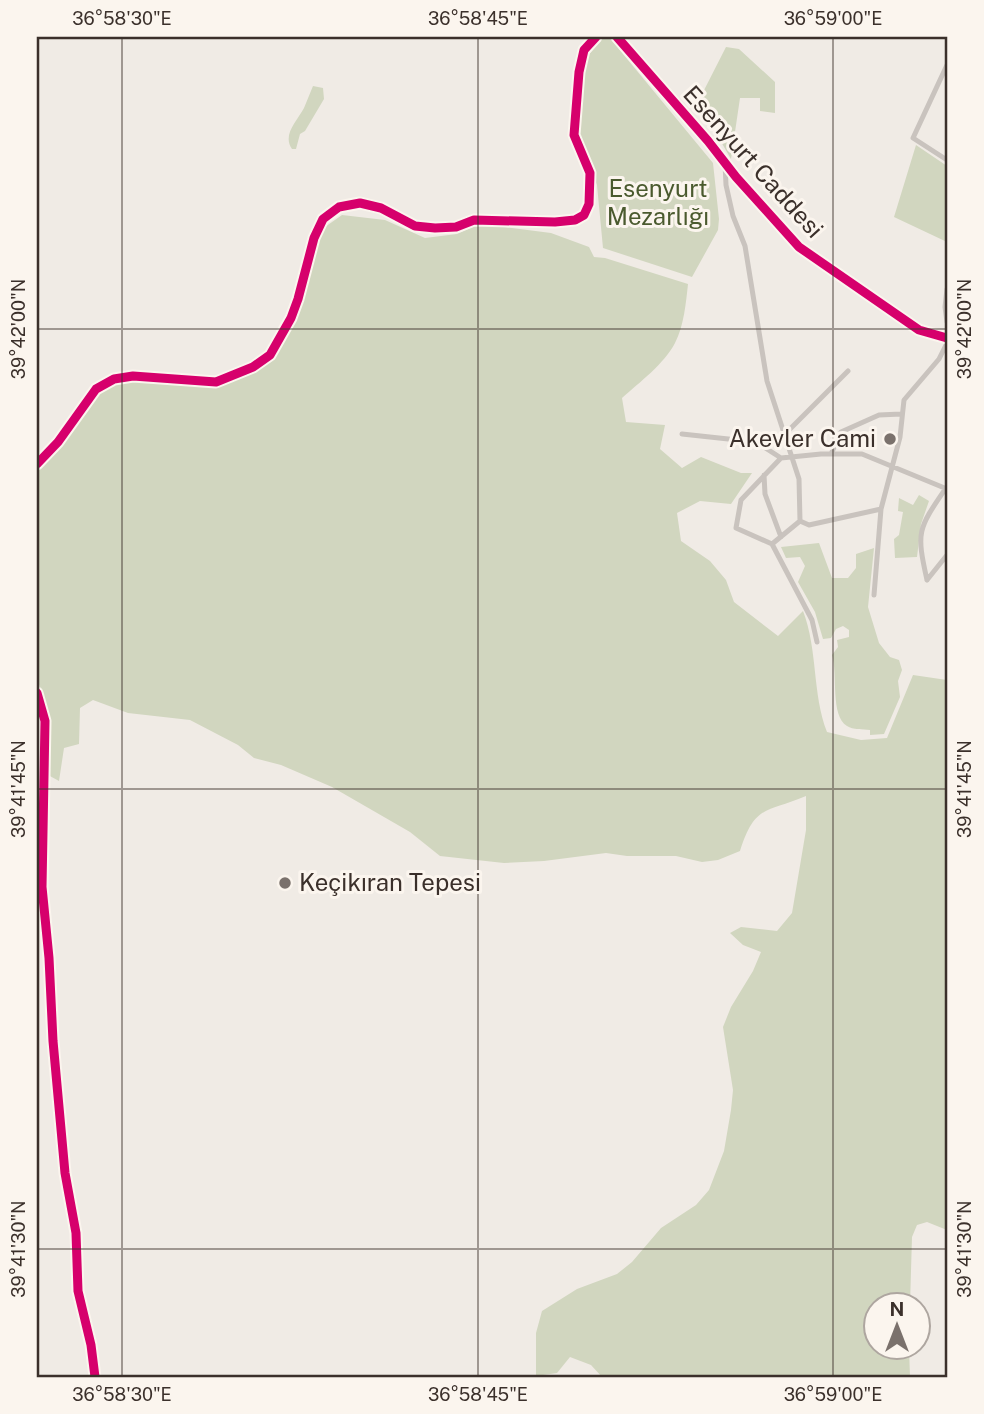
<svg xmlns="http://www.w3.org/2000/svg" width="984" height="1414" viewBox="0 0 984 1414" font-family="'Public Sans',sans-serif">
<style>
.green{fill:#d1d6bf}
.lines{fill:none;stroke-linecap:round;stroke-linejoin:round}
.street{stroke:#c9c3be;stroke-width:5}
.secondary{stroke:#bab3ae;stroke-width:8}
.cycleway-casing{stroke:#fbf5ee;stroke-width:13}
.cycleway{stroke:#d6006c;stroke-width:9}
.ticks{fill:none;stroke:#3b302b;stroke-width:2;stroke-opacity:0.45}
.poi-dot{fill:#7a716c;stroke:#fbf5ee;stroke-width:2.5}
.labels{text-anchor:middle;stroke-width:6;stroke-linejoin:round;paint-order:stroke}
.street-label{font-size:24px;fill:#3b302b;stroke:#fbf5ee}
.park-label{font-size:24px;fill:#4a5a2e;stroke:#fbf5ee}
.poi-label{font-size:24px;fill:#3b302b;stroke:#fbf5ee;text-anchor:end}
.neatline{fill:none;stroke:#3b302b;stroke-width:2.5}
.ticks-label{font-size:18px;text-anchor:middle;fill:#3b302b}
</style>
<rect width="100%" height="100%" fill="#f0ebe5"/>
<!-- green -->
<path class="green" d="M 604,37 L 609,37 L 713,163 L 719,219 L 718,230 L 692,277 L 603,248 L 597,185 L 576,130 L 585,59 Z
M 726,47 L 739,49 L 775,82 L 775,113 L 760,111 L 760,98 L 740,98 L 731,159 L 698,102 Z
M 313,86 L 323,88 L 324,99 L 305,131 L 300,134 L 296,149 L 292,149 C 282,135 297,121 304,108 C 307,101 310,93 313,86 Z
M 916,145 L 947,166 L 947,242 L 894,217 Z
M 342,215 L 385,220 L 425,238 L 457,234 L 480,224 L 551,233 L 589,247 L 594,257 L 605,258 L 688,284 C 686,302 684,326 675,343 C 664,364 640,382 622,398 L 626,422 L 665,425 L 660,449 L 682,468 L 701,457 L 741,473 L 752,473 L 731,504 L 700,501 L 677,513 L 681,541 L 710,561 L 726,580 L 734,602 L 778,636 L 803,611 C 818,650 812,693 827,732 L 861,740 L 887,738 L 913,675 L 947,680 L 947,1230 L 927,1222 L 917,1225 L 912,1237 L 910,1305 L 876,1306 L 876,1348 L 909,1348 L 910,1377 L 602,1377 L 591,1365 L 570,1357 L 557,1373 L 536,1376 L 536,1333 L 542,1311 L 577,1289 L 617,1274 L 632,1262 L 661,1228 L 696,1205 L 709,1190 L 724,1151 L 731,1110 L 733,1090 L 723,1027 L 731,1007 L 753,971 L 761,952 L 743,945 L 730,933 L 741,927 L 777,931 L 792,913 L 806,830 L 806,796 C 766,813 755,804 740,851 L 718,860 L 702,862 L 676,856 L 627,856 L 606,853 L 544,861 L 504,863 L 440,856 L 410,832 L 332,787 L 281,765 L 254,758 L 238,745 L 190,720 L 128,713 L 93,700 L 80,708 L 79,744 L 64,748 L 59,781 L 48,775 L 50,720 L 37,678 L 37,472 L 62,445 L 100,393 L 116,384 L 134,381 L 217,387 L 256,371 L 274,359 L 286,339 L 303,300 L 319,239 L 325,227 Z
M 919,495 L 929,501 L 921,524 L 917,557 L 895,558 L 894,539 L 899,535 L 903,512 L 898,511 L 899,498 L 913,505 Z
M 819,543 L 832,578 L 848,578 L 856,568 L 856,554 L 874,548 L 868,607 L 879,643 L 890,657 L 899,660 L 902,670 L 898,681 L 900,697 L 884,734 L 870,735 L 870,730 C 863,729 853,730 847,726 C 830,716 838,674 832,655 L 838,647 L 837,640 L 849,637 L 849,630 L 843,626 L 836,629 L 831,638 L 823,639 L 815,612 L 798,582 L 805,566 L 800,557 L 786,558 L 781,547 Z"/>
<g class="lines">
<!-- street -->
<path class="street" d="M 947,65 L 913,138 L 947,160
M 725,163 L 726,185 L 733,216 L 745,246 L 767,381 L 799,479 L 800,521
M 947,289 L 945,307 L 947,322
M 682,434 L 756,442 L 781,458
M 785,434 L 848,371
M 831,454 L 841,432 L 879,415 L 901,414
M 37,464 L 58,442 L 96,389 L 114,379 L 133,376 L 216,382 L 253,367 L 270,355 L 291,318 L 298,299 L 314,238 L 323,219 L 339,207 L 360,203 L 381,208 L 415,226 L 435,228 L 456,227 L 474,220 L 555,222 L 575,220 L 584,215 L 589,204 L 590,173 L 574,135 L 579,72 L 584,50 L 596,37
M 764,475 L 765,494 L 781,537
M 800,521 L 809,525 L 881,509
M 772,544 L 736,528 L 741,500 L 781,458 L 821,454 L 862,454 L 947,489
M 772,544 L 812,620 L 817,642
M 772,544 L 800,521
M 927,580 C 916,531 918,529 946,488
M 927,580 L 947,555
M 874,595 L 881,509 L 900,437 L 904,400 L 939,359 L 947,343
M 37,693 L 45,721 L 42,887 L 49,958 L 53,1041 L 65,1173 L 76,1233 L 78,1291 L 91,1345 L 95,1377"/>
<!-- secondary -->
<path class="secondary" d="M 617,37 L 708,141 L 736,177 L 799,247 L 919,330 L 947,338"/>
<defs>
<path id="cycleway" d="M 617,37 L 708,141 L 736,177 L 799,247 L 919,330 L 947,338
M 37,464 L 58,442 L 96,389 L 114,379 L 133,376 L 216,382 L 253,367 L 270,355 L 291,318 L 298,299 L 314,238 L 323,219 L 339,207 L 360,203 L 381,208 L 415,226 L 435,228 L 456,227 L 474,220 L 555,222 L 575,220 L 584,215 L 589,204 L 590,173 L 574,135 L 579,72 L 584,50 L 596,37
M 37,693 L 45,721 L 42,887 L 49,958 L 53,1041 L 65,1173 L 76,1233 L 78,1291 L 91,1345 L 95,1377"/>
</defs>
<!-- cycleway casing -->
<use href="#cycleway" class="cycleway-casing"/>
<!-- cycleway -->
<use href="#cycleway" class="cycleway"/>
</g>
<!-- ticks -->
<path class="ticks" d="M 122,37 L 122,1377M 478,37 L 478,1377M 833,37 L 833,1377M 37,329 L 947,329M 37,789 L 947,789M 37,1249 L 947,1249"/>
<!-- markers -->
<g class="poi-dot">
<circle cx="890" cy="439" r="7"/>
<circle cx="285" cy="883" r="7"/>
</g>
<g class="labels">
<!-- street labels -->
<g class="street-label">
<text transform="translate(753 162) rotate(48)" y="8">Esenyurt Caddesi</text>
</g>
<!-- park labels -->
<g class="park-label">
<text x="658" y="197">Esenyurt<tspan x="658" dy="28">Mezarlığı</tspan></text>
</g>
<!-- poi labels -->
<g class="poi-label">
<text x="876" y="447">Akevler Cami</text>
<text x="299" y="891" text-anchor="start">Keçikıran Tepesi</text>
</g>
</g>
<!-- border -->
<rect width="984" height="1414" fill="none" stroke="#fbf5ee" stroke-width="77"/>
<!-- north arrow -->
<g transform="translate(897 1326)"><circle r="33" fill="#fbf5ee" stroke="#aea6a0" stroke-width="2"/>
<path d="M0-5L12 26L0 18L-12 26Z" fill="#7a716c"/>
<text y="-10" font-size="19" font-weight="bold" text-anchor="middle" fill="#3b302b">N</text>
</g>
<rect x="38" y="38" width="908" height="1338" class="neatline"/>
<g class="ticks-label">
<text x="122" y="25">36°58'30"E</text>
<text x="478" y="25">36°58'45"E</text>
<text x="833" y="25">36°59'00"E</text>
<text transform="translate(19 329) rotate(-90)" y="6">39°42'00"N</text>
<text transform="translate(965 329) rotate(-90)" y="6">39°42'00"N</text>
<text transform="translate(19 789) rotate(-90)" y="6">39°41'45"N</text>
<text transform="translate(965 789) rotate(-90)" y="6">39°41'45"N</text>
<text transform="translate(19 1249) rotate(-90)" y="6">39°41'30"N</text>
<text transform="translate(965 1249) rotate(-90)" y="6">39°41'30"N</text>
<text x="122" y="1401">36°58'30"E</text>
<text x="478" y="1401">36°58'45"E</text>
<text x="833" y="1401">36°59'00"E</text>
</g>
</svg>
